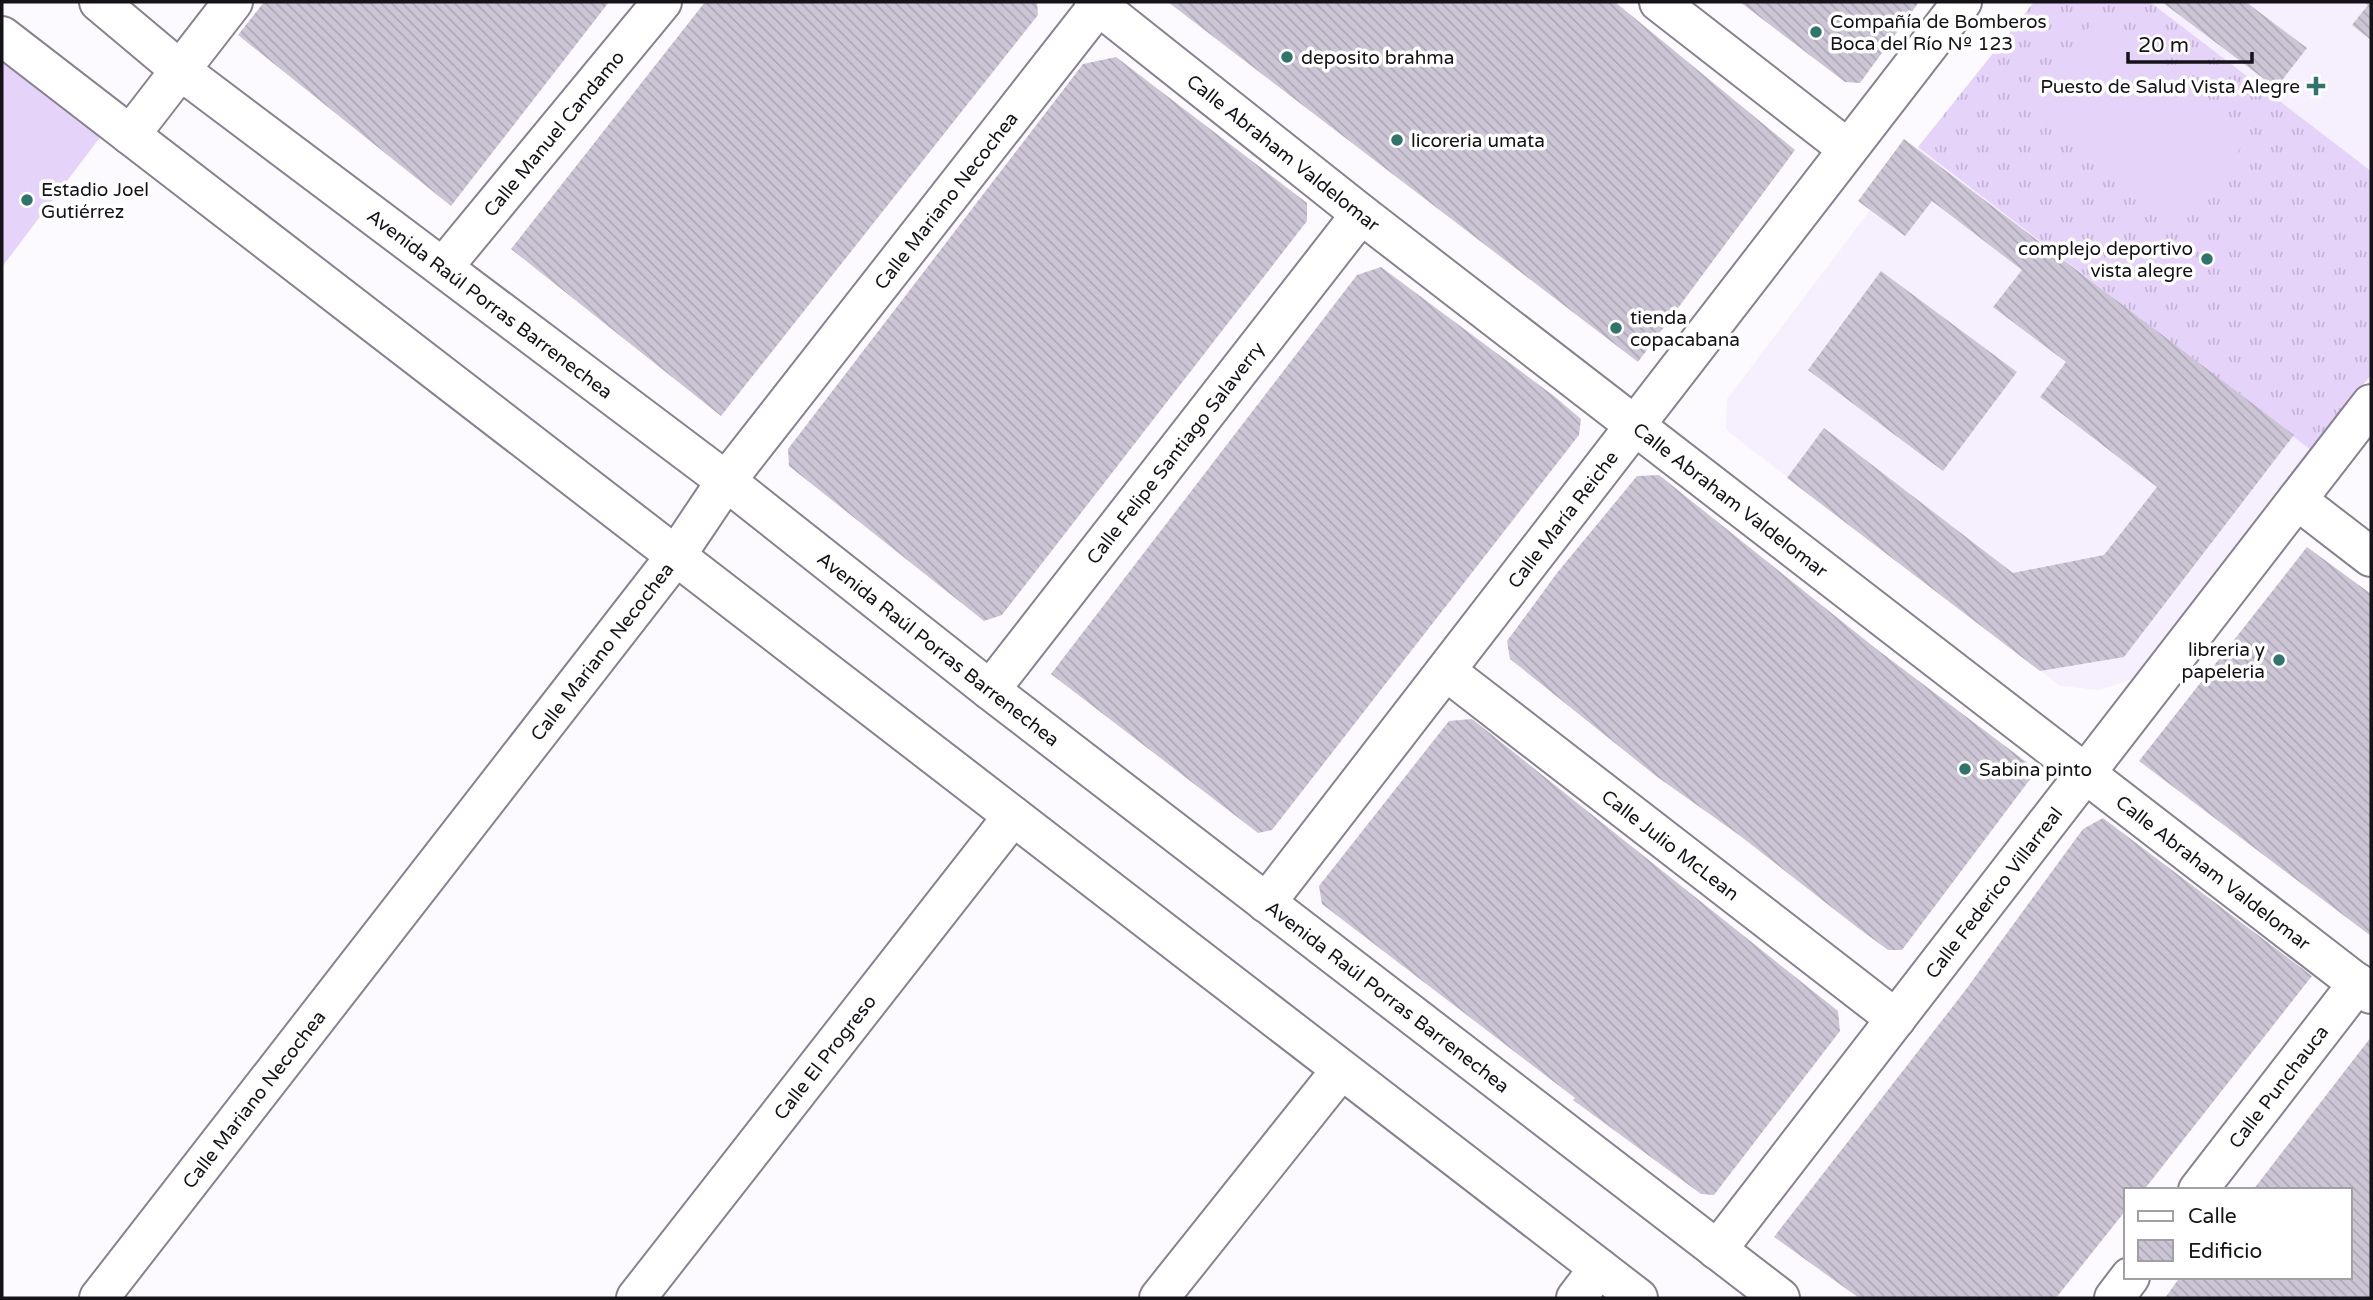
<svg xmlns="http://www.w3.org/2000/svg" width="2373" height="1300" viewBox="0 0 2373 1300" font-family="'Varela Round',sans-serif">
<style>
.built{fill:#f6effd}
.grass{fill:url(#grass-tufts)}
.garden{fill:#e6d3fa}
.building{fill:url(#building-back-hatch)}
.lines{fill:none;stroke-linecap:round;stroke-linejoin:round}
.minor-casing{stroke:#888190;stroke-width:42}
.tertiary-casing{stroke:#888190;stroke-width:42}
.minor{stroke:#fff;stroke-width:38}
.tertiary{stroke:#fff;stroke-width:38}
.poi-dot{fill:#2f756b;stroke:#fff;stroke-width:2.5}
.labels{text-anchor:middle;stroke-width:7;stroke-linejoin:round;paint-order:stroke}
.poi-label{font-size:19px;fill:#151218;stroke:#fff;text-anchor:start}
.street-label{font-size:19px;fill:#151218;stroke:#fff}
</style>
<defs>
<pattern id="grass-tufts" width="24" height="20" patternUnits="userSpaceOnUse" patternTransform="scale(1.75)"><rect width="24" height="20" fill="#e6d3fa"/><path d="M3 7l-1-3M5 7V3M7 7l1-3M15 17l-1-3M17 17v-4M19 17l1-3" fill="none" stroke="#c4b4d6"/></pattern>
<pattern id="building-back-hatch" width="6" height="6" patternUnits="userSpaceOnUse" patternTransform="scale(1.75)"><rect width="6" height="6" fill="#ccc5d5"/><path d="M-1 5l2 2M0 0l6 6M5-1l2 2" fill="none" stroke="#aea8b6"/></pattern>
</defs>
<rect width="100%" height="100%" fill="#fcfafe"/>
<!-- built -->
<path class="built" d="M 2150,2 L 2371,2 L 2371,171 Z
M 1918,147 L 2312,451 L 2141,676 L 2100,690 L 2060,686 L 1726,430 L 1727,399 Z"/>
<!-- grass -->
<path class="grass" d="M 2034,2 L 2150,2 L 2371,171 L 2371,375 L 2312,451 L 1918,147 Z"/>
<!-- garden -->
<path class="garden" d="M 2093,22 L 2246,141 L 2181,226 L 2027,107 Z
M 2,53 L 104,132 L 2,267 Z"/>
<!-- building -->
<path class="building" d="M 264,2 L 609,2 L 451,206 L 238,35 Z
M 705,2 L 1037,2 L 1038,15 L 721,416 L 511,249 Z
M 1168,2 L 1615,2 L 1795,150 L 1638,362 Z
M 1740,2 L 1919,2 L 1860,83 L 1845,82 Z
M 2162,2 L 2246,2 L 2307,48 L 2276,88 Z
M 2364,2 L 2371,2 L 2371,40 L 2352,25 L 2368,5 Z
M 1116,57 L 1307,203 L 1307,221 L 1002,615 L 984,621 L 789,466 L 788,449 L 1083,64 Z
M 1904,139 L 2294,435 L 2124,657 L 2040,671 L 1787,478 L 1824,428 L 2013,573 L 2104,555 L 2157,487 L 2040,397 L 2066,362 L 1993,307 L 2022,270 L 1932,201 L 1905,236 L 1858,201 Z
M 1381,267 L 1554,396 L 1581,419 L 1579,435 L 1272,830 L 1258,833 L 1051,674 L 1357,275 Z
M 1881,271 L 2017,372 L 1943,471 L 1808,370 Z
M 1659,475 L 1879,651 L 2037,770 L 1902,950 L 1888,950 L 1858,928 L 1739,835 L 1656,776 L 1510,659 L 1507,641 L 1557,573 L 1637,476 Z
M 2307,547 L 2371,594 L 2371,936 L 2139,761 Z
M 1472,719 L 1838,1011 L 1840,1031 L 1714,1195 L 1701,1194 L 1573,1100 L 1575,1098 L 1322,904 L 1319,886 L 1449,721 Z
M 2103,818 L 2312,976 L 2147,1186 L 2144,1190 L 2126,1190 L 2126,1210 L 2056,1298 L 1859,1298 L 1774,1237 L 1964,992 L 2083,829 Z
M 2371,1037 L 2371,1298 L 2165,1298 L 2180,1277 L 2350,1277 L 2350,1190 L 2253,1190 Z"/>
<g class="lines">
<defs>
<g id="minor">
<path id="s1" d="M 1094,2 L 1361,214 L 2371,994"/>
<path d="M 1659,2 L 1848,149"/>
<path d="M 130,135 L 233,2"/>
<path id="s2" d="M 444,266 L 662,2"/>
<path d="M 2297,500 L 2371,557"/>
<path id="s3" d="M 675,557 L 726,481 L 1101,2"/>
<path id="s4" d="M 1446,671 L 1896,1019"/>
<path id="s5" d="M 990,690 L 1361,214"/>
<path id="s6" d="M 1266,903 L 1962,2"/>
<path id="s7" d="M 2198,1190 L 2358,983"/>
<path id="s8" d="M 1717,1250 L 2371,404"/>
<path id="s9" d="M 636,1298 L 1013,816"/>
<path d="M 1159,1298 L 1341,1070"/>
<path d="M 1576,1298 L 1599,1268"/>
<path d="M 2114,1298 L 2130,1277"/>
</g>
<g id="tertiary">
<path id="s10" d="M 99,2 L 180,70 L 726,481 L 990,690 L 1780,1298"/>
<path d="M 2,36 L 1638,1298"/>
<path id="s11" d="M 99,1298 L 675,557"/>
</g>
</defs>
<!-- minor casing -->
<use href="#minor" class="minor-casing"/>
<!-- tertiary casing -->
<use href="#tertiary" class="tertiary-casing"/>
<!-- minor -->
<use href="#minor" class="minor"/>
<!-- tertiary -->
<use href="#tertiary" class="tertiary"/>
</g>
<!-- markers -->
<g class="poi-dot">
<circle cx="1816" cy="32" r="7"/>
<circle cx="1287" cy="57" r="7"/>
<path d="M2312.5 75.5h7v7h7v7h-7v7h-7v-7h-7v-7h7z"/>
<circle cx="1397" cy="140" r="7"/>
<circle cx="27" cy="200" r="7"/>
<circle cx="2207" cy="259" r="7"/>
<circle cx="1616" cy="328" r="7"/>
<circle cx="2279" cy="660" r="7"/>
<circle cx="1965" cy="769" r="7"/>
</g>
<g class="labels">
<!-- poi labels -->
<g class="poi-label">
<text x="1830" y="28">Compañía de Bomberos<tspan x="1830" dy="22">Boca del Río Nº 123</tspan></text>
<text x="1301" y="64">deposito brahma</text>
<text x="2300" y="93" text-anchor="end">Puesto de Salud Vista Alegre</text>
<text x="1411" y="147">licoreria umata</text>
<text x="41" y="196">Estadio Joel<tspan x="41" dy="22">Gutiérrez</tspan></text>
<text x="2193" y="255" text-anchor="end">complejo deportivo<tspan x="2193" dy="22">vista alegre</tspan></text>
<text x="1630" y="324">tienda<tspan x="1630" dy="22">copacabana</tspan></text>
<text x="2265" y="656" text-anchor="end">libreria y<tspan x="2265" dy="22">papeleria</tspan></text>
<text x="1979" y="776">Sabina pinto</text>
</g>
<!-- street labels -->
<g class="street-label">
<text dy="7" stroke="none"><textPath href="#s2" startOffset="172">Calle Manuel Candamo</textPath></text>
<text dy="7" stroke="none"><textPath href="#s1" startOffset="242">Calle Abraham Valdelomar</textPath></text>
<text dy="7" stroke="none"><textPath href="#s3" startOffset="448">Calle Mariano Necochea</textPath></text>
<text dy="7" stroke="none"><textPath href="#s10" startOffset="494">Avenida Raúl Porras Barrenechea</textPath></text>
<text dy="7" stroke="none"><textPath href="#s5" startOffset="301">Calle Felipe Santiago Salaverry</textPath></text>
<text dy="7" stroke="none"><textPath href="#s1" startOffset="808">Calle Abraham Valdelomar</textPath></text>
<text dy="7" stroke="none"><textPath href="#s6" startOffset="485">Calle María Reiche</textPath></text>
<text dy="7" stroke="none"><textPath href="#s10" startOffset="1060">Avenida Raúl Porras Barrenechea</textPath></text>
<text dy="7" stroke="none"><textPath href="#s11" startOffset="819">Calle Mariano Necochea</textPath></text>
<text dy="7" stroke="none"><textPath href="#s4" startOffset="284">Calle Julio McLean</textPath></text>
<text dy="7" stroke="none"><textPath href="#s1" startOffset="1418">Calle Abraham Valdelomar</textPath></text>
<text dy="7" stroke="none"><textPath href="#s8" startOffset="452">Calle Federico Villarreal</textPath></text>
<text dy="7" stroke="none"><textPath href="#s10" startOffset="1628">Avenida Raúl Porras Barrenechea</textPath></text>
<text dy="7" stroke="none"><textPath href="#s9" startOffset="306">Calle El Progreso</textPath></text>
<text dy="7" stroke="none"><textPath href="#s7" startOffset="131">Calle Punchauca</textPath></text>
<text dy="7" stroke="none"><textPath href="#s11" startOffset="252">Calle Mariano Necochea</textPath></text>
</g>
</g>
<!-- border -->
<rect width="2373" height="1300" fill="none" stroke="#151218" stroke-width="7"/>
<!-- legend -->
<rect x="2124" y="1188" width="228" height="91" fill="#ffffff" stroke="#a1a0a3" stroke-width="2"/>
<rect x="2138" y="1211" width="35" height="10" fill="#ffffff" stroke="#a1a0a3" stroke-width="2"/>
<text x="2188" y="1223" font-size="21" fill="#151218">Calle</text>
<rect x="2138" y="1240" width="35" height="21" fill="url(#building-back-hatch)" stroke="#a1a0a3" stroke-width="2"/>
<text x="2188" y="1258" font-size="21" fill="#151218">Edificio</text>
<!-- scale -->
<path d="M2128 52v10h124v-10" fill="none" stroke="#151218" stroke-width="3.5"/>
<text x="2138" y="52" font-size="21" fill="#151218" stroke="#ffffff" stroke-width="5" paint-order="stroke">20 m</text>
</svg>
